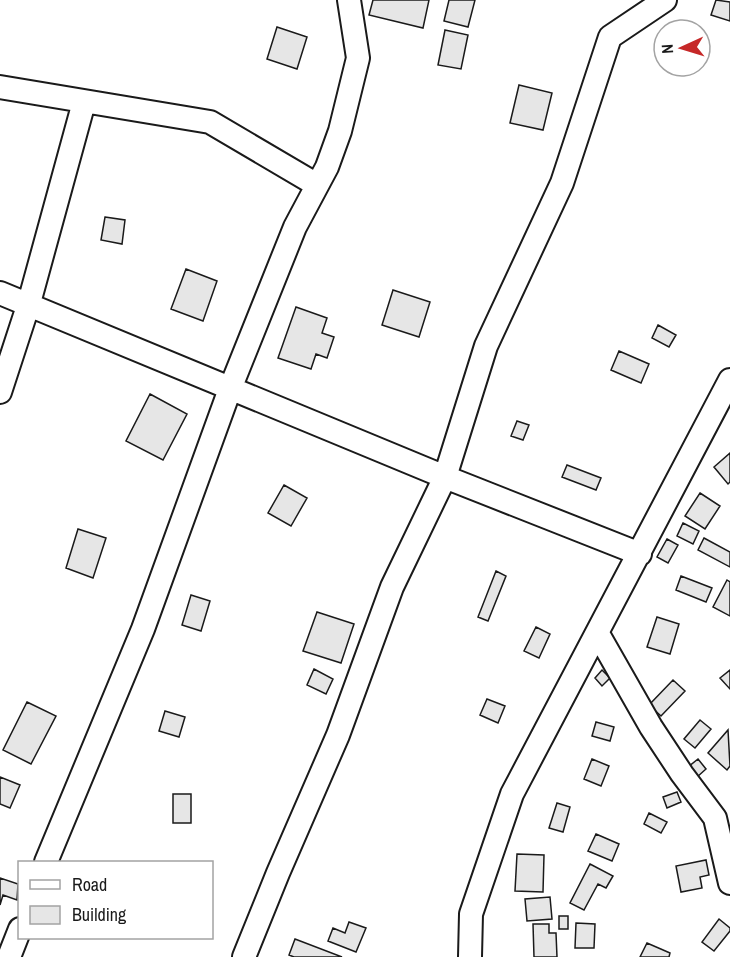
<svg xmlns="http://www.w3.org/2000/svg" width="730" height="957" viewBox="0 0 730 957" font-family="'Archivo Narrow',sans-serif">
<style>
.building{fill:#e6e6e6;stroke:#1a1a1a;stroke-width:1.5}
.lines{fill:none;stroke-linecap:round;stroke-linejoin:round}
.minor-casing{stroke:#1a1a1a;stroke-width:26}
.minor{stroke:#fff;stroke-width:22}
</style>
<rect width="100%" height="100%" fill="#fff"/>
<!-- building -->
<path class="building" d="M 373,0 L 429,0 L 423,28 L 369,15 Z
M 449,0 L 475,0 L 468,27 L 444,21 Z
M 716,0 L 730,2 L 730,21 L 711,15 Z
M 277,27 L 307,37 L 297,69 L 267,59 Z
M 445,30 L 468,35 L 461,69 L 438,65 Z
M 519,85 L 552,93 L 543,130 L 510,123 Z
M 105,217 L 125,220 L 122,244 L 101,240 Z
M 186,269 L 217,281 L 203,321 L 171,309 Z
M 393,290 L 430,302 L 419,337 L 382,325 Z
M 296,307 L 327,318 L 322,333 L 334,337 L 327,358 L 316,354 L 311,369 L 278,358 Z
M 658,325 L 676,335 L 669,347 L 652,338 Z
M 619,351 L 649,364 L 641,383 L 611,370 Z
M 150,394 L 187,414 L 163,460 L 126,441 Z
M 517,421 L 529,425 L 523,440 L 511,436 Z
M 730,453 L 730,482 L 728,484 L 714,467 Z
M 567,465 L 601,478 L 596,490 L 562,477 Z
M 284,485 L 307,498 L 291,526 L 268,513 Z
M 700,493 L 720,506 L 705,529 L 685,516 Z
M 683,523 L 699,531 L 693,544 L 677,536 Z
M 78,529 L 106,538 L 93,578 L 66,568 Z
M 704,538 L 730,552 L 730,567 L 698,550 Z
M 667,539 L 678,545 L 668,563 L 657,557 Z
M 496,571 L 506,576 L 488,621 L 478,617 Z
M 681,576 L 712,588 L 706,602 L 676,590 Z
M 727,580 L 730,582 L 730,616 L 713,607 Z
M 191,595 L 210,601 L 201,631 L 182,625 Z
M 317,612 L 354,624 L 341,663 L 303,651 Z
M 657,617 L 679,624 L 670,654 L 647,647 Z
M 536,627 L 550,634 L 539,658 L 524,651 Z
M 314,669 L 333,679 L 326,694 L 307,685 Z
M 602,670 L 610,678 L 602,686 L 595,678 Z
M 730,670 L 730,689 L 720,678 Z
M 673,680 L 685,691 L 661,716 L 649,705 Z
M 487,699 L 505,706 L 498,723 L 480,715 Z
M 27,702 L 56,716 L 31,764 L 3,750 Z
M 165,711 L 185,717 L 179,737 L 159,731 Z
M 700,720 L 711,729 L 695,748 L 684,739 Z
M 596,722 L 614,727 L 610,741 L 592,736 Z
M 728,730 L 730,766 L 727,770 L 708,753 Z
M 592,759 L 609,766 L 601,786 L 584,779 Z
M 698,759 L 706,769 L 696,778 L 688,767 Z
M 0,777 L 20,785 L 10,808 L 0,804 Z
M 677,792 L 681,802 L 667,808 L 663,797 Z
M 173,794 L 191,794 L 191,823 L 173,823 Z
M 557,803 L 570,807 L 563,832 L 549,828 Z
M 649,813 L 667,822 L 661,833 L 644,824 Z
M 596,834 L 619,844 L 612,861 L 588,851 Z
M 517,854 L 544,855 L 543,892 L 515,891 Z
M 706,860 L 709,875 L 700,877 L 702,888 L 681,892 L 676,866 Z
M 590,864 L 613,876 L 606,888 L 598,884 L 584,910 L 570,903 Z
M 0,878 L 18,884 L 17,900 L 3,895 L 0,905 Z
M 550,897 L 552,919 L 527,921 L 525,899 Z
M 559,916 L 568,916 L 568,929 L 559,929 Z
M 719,919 L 730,928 L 730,931 L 714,951 L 702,942 Z
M 349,922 L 366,928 L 356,952 L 328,941 L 333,928 L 345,933 Z
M 576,923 L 595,924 L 594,948 L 575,948 Z
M 533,924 L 549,924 L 549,933 L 556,933 L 557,957 L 534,957 Z
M 295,939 L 342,957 L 294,957 L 289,955 Z
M 647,943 L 670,953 L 669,957 L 640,957 Z"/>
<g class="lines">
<defs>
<path id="minor" d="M 0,87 L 210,122 L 317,185
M 0,293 L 445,477 L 640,554
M 0,392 L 29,303 L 84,102
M 598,634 L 651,727 L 682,774 L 715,818 L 730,883
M 46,862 L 143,629 L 230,389 L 295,227 L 327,167 L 340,131 L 358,58 L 349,0
M 9,957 L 20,929
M 244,957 L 278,873 L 338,735 L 392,587 L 445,477 L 486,346 L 562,183 L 610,37 L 665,0
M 470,957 L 471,914 L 512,794 L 730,380"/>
</defs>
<!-- minor casing -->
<use href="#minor" class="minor-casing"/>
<!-- minor -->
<use href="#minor" class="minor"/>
</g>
<!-- legend -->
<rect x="18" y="861" width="195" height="78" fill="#ffffff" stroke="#a3a3a3" stroke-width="1.5"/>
<rect x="30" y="880" width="30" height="9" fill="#ffffff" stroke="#a3a3a3" stroke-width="1.5"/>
<text x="72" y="891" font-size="18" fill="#1a1a1a">Road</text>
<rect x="30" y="906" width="30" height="18" fill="#e6e6e6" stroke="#a3a3a3" stroke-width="1.5"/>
<text x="72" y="921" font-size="18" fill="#1a1a1a">Building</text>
<!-- north arrow -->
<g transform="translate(682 48) rotate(266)"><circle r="28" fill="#ffffff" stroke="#a3a3a3" stroke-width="1.5"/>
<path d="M0-4.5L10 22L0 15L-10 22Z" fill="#c62828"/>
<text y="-9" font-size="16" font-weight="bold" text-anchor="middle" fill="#1a1a1a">N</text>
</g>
</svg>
